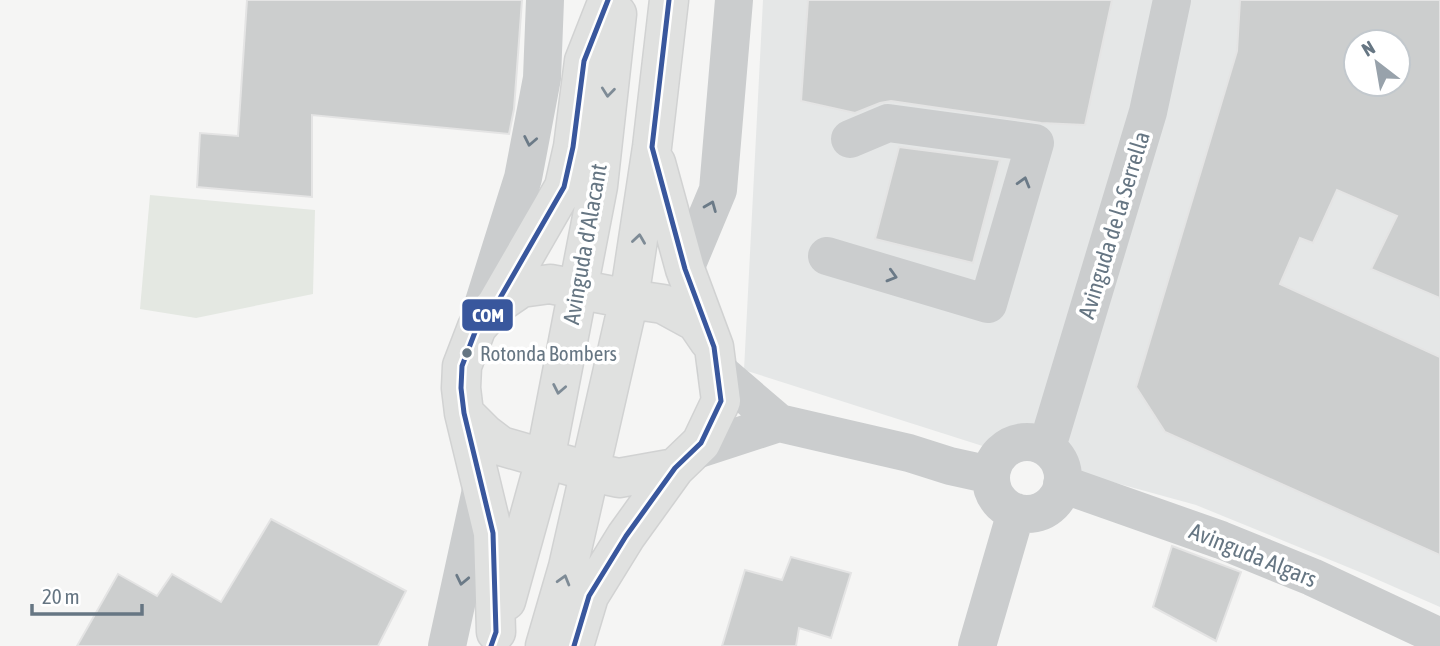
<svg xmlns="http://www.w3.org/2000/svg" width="1440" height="646" viewBox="0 0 1440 646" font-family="'Asap Condensed',sans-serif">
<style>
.built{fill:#e5e7e7;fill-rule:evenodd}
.green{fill:#e4e8e2}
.building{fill:#cccece;stroke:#e4e4e4;stroke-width:2;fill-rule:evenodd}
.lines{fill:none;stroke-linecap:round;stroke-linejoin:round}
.major-casing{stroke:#d1d2d2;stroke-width:41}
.minor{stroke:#cbcdce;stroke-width:38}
.major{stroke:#e0e1e0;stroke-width:38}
.bus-1-casing{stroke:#fff;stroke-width:10}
.bus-1{stroke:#39579d;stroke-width:5}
.oneway{stroke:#7e8b96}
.oneway2{stroke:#6b7a87}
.bus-dot{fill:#667683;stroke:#fff;stroke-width:2.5}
.labels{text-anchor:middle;stroke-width:7;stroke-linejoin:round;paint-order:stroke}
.bus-label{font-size:21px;fill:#667683;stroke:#fff;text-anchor:start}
.street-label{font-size:23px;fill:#667683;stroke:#fff}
.line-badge{stroke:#fff;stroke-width:2.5}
.badge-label{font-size:19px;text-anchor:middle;font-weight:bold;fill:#fff}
</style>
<rect width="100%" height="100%" fill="#f5f5f4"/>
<!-- built -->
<path class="built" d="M 763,0 L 1440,0 L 1440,607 L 1367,575 L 1196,505 L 992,449 L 744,370 ZM 1356,42 L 1398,42 L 1398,84 L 1356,84 Z"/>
<!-- green -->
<path class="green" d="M 150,195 L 315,210 L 313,294 L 196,318 L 140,309 Z"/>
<!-- building -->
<path class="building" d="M 247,0 L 522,0 L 514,109 L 509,134 L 312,115 L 312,197 L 197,187 L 200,133 L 238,136 Z
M 808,0 L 1112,0 L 1085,125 L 1041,123 L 891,101 L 880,103 L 855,113 L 801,101 Z
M 1240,0 L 1440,0 L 1440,298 L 1371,269 L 1397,216 L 1337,190 L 1313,243 L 1300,238 L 1280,284 L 1440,357 L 1440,555 L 1165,432 L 1136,387 L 1237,51 ZM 1356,42 L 1398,42 L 1398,84 L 1356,84 Z
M 899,147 L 1000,160 L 973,263 L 875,239 Z
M 271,519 L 406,591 L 378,646 L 77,646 L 118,574 L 157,596 L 172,574 L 221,602 Z
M 1172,546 L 1241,572 L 1216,641 L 1153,607 Z
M 791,557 L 851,573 L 831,638 L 799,628 L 796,646 L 722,646 L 745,570 L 782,580 Z"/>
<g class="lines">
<defs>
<path id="major" d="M 496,305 L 521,288 L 550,284 L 629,299 L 663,304 L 696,322 L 709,341
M 464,413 L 485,434 L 501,446 L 591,472 L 619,478 L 675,468
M 506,601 L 545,460 L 598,186 L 617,14
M 496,632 L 493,533 L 464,413 L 461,388 L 462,366 L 477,327 L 496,305 L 564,187 L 573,147 L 584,61 L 608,0
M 545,646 L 568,567 L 629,299 L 652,147 L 669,0
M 574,646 L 589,596 L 626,536 L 675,468 L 701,443 L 721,401 L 714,347 L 685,269 L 656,163"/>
</defs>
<!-- major casing -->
<use href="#major" class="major-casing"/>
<!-- minor -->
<path class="minor" d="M 827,256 L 988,304 L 1035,143 L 888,123 L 850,139
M 685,269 L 718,190 L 734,0
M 479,318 L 523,178 L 542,78 L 545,0
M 716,369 L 779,423 L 909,453 L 950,466 L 991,475
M991 478a36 36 0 1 1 72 0a36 36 0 1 1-72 0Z
M 1047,447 L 1148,112 L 1172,0
M 693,451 L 779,423
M 1062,484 L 1221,540 L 1312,577 L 1440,637
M 447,646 L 481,490
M 977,646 L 1016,512"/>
<!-- major -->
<use href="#major" class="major"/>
<defs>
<path id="bus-1" d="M 491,646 L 496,632 L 493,533 L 464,413 L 461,388 L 462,366 L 477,327 L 496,305 L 564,187 L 573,147 L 584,61 L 608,0
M 574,646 L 589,596 L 626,536 L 675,468 L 701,443 L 721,401 L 714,347 L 685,269 L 652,147 L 669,0"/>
</defs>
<!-- bus-1 casing -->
<use href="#bus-1" class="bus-1-casing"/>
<!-- bus-1 -->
<use href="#bus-1" class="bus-1"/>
</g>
<!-- one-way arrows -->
<defs><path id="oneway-chevron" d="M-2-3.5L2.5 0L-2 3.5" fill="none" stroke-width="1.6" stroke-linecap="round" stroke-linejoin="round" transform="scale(1.75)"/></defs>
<g class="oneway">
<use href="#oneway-chevron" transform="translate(608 92) rotate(96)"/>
<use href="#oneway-chevron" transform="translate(639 239) rotate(-82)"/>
<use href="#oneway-chevron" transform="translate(559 389) rotate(101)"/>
<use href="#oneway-chevron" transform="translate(564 580) rotate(-74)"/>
</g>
<g class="oneway2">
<use href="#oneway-chevron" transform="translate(530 141) rotate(101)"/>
<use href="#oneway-chevron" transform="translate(1024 182) rotate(-74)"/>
<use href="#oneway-chevron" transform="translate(711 206) rotate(-68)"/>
<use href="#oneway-chevron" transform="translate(892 276) rotate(16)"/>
<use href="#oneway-chevron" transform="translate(462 580) rotate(102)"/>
</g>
<!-- markers -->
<circle class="bus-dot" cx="467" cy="353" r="6"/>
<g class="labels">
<!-- bus labels -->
<g class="bus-label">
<text x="480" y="361">Rotonda Bombers</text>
</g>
<!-- street labels -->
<g class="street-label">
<text transform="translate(1114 225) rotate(-73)" y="8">Avinguda de la Serrella</text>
<text transform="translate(585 244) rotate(-80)" y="8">Avinguda d'Alacant</text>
<text transform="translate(1253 555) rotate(22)" y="8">Avinguda Algars</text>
</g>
</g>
<rect class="line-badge" x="461" y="298" width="53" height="34" rx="7" fill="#39579d"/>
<g class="badge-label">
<text x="488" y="322">COM</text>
</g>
<!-- north arrow -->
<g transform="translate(1377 63) rotate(329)"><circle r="33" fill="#ffffff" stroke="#c2c8cd" stroke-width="2"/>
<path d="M0-5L12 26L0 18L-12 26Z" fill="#98a2ab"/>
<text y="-10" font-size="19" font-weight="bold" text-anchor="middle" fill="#667683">N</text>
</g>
<!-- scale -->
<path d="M32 604v10h110v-10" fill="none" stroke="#667683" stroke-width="3.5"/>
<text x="42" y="604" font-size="21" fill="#667683" stroke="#ffffff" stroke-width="5" paint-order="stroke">20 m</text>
</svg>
